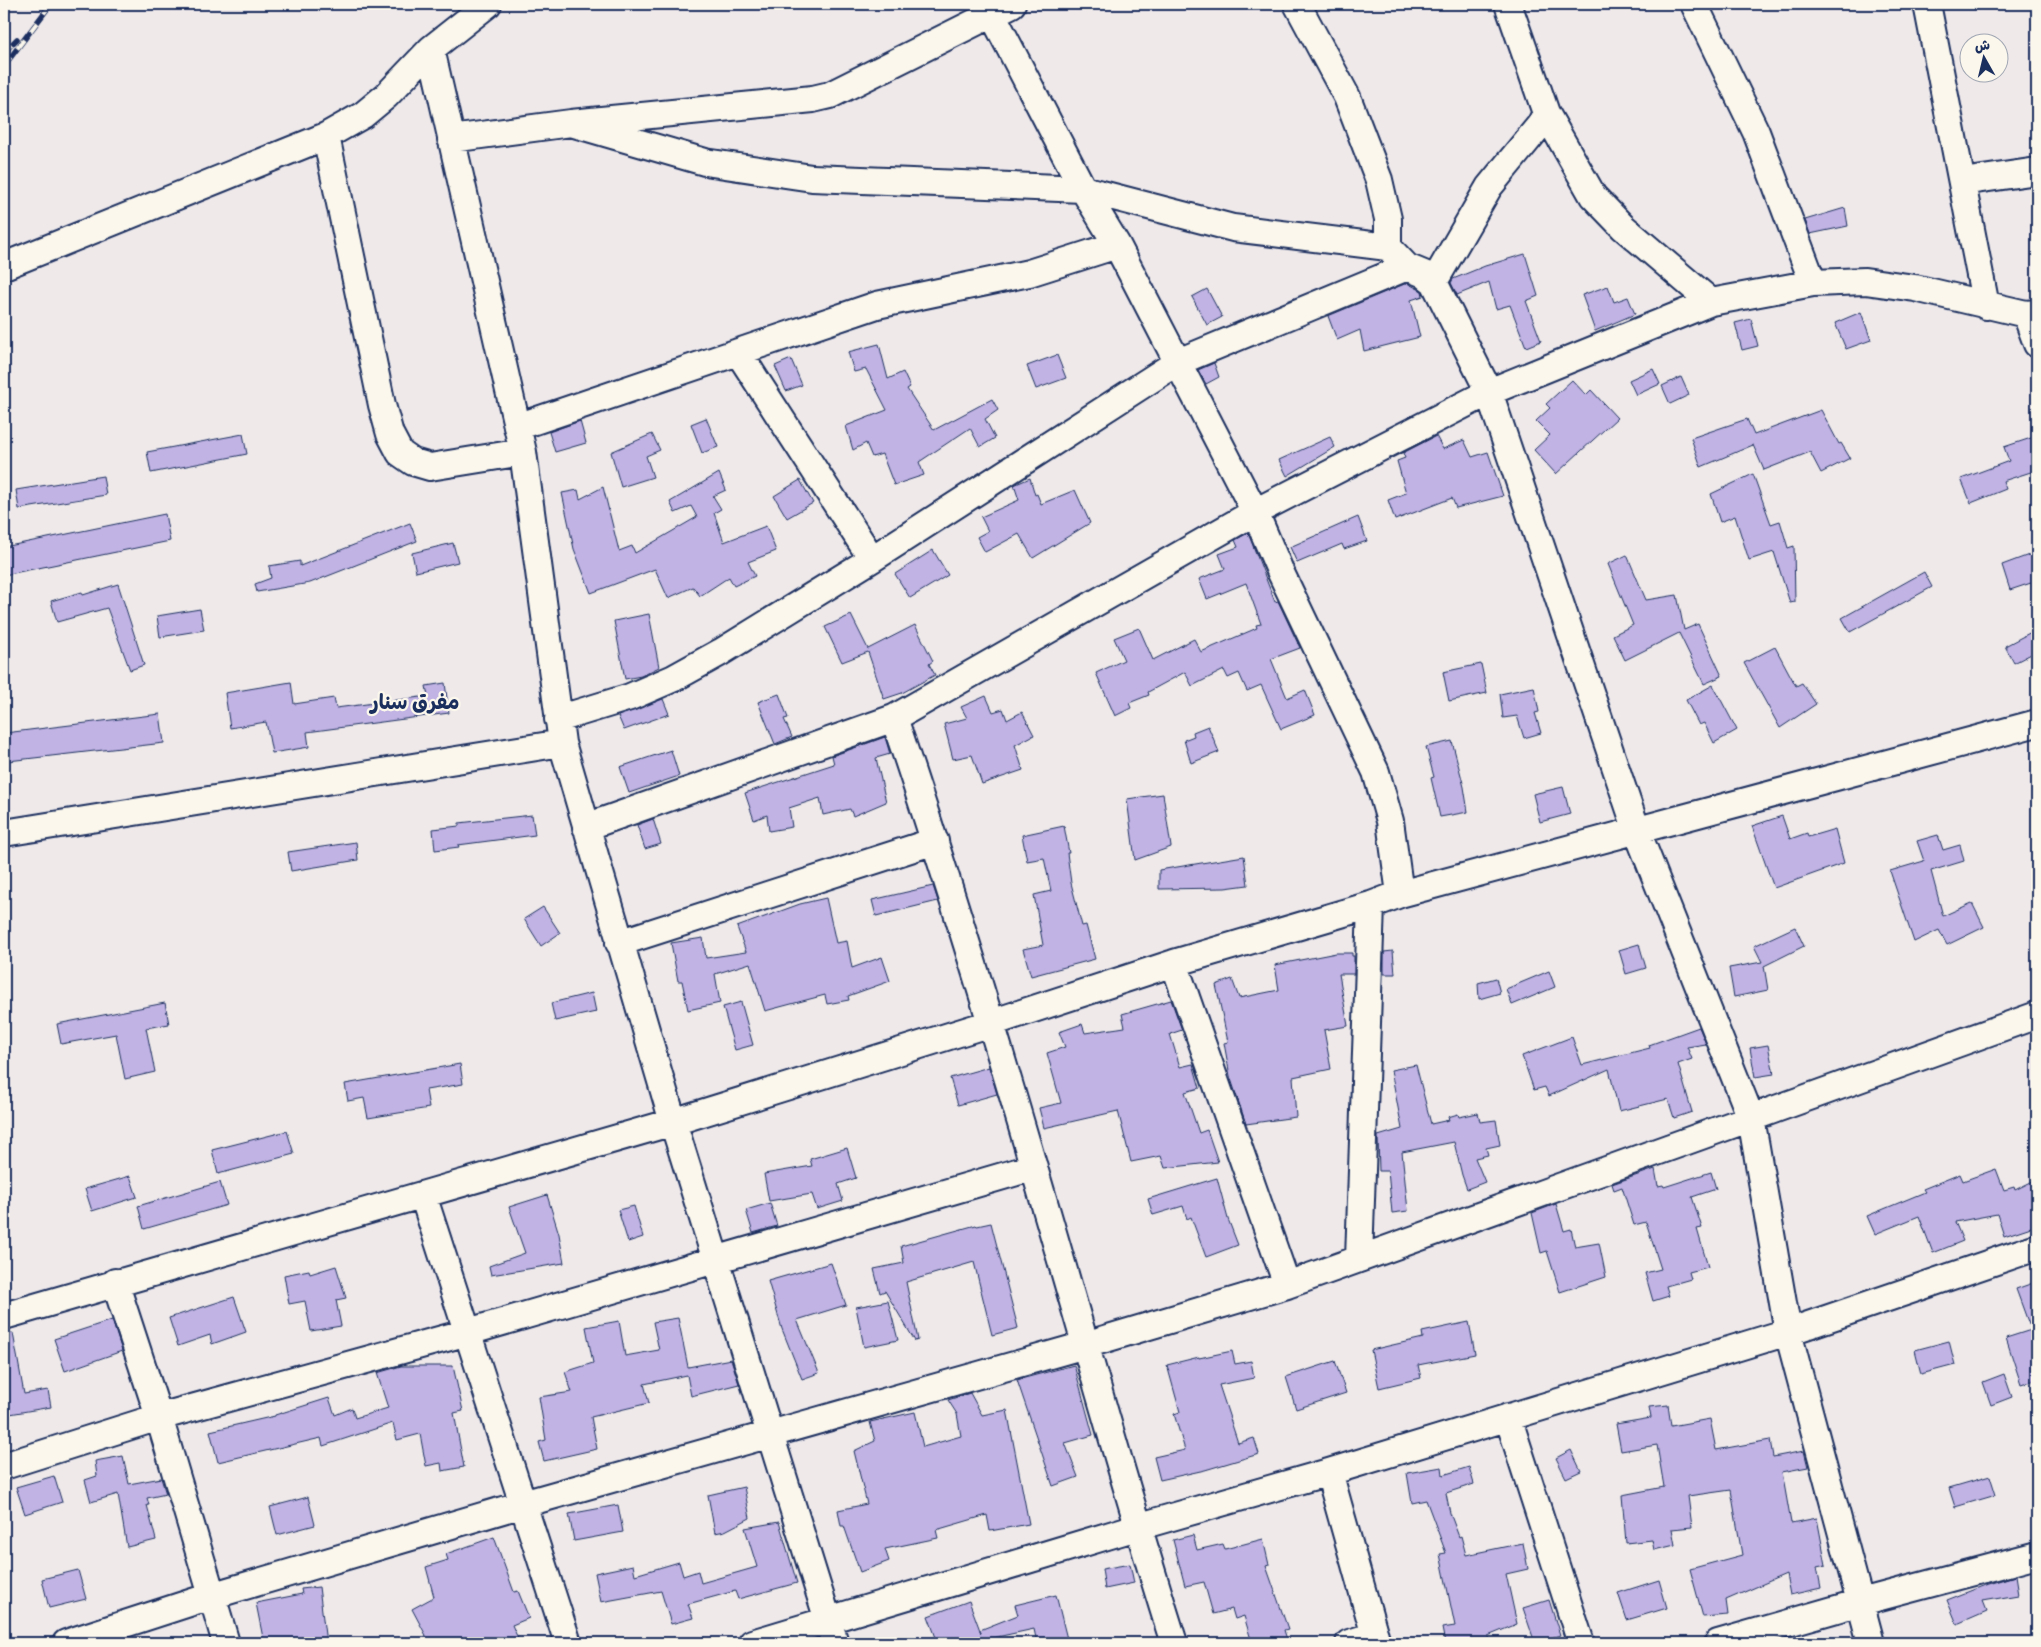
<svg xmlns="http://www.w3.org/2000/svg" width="2041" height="1647" viewBox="0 0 2041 1647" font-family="Itim,'Playpen Sans Arabic',sans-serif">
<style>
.building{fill:#c1b3e4;stroke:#1b2f5e}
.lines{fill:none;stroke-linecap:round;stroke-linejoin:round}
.minor-casing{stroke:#1b2f5e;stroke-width:30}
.minor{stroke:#fbf7ec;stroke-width:26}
.rail-casing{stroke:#1b2f5e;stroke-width:5.5}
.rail{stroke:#fbf7ec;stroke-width:4;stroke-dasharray:11;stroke-linecap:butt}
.labels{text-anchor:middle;stroke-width:4.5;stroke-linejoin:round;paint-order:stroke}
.district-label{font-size:21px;font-weight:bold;fill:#1b2f5e;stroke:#fbf7ec}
</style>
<rect width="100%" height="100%" fill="#efe9ea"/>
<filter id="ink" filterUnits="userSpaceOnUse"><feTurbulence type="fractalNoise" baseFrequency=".02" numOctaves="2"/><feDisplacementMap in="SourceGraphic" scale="10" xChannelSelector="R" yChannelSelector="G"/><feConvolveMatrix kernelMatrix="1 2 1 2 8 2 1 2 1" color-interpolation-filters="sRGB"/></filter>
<g filter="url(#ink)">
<!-- building -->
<path class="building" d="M 1845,208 L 1848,226 L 1810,234 L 1805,220 Z
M 1525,254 L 1538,296 L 1526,301 L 1541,341 L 1526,347 L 1510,305 L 1496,309 L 1489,282 L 1457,295 L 1451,283 L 1453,279 L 1485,266 Z
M 1407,283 L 1422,291 L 1423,296 L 1411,300 L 1420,337 L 1364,351 L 1360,330 L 1337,340 L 1328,316 Z
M 1608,286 L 1614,302 L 1628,297 L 1635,314 L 1595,331 L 1582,295 Z
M 1207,289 L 1222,317 L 1207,325 L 1192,297 Z
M 1861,312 L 1871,340 L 1846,349 L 1835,323 Z
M 1751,319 L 1758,346 L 1742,350 L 1735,323 Z
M 879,344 L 888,379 L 903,372 L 910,387 L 907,389 L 934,430 L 992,399 L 998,410 L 985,419 L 995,438 L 980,447 L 970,428 L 919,462 L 924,475 L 894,485 L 882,454 L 872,457 L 866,443 L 853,450 L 846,426 L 887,410 L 866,369 L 854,372 L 848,352 Z
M 1057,355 L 1066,378 L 1036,389 L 1027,366 Z
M 791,359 L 802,385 L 786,391 L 775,366 Z
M 1214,363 L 1219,377 L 1206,384 L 1198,370 Z
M 1653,369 L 1660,384 L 1636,395 L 1629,380 Z
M 1681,377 L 1689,395 L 1670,404 L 1662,386 Z
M 1572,380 L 1586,395 L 1591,390 L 1617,418 L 1556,474 L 1534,450 L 1550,435 L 1536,421 L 1550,408 L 1546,404 Z
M 1821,410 L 1839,444 L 1841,443 L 1850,458 L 1821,473 L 1810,452 L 1764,470 L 1753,445 L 1701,467 L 1691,438 L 1747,419 L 1754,435 Z
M 706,418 L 718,447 L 702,453 L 691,424 Z
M 580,421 L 586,443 L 555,452 L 549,432 Z
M 243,434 L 247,454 L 151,473 L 147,452 Z
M 652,434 L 660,450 L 646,456 L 653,477 L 621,487 L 611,452 Z
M 1436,436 L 1443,449 L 1464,440 L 1472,457 L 1488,452 L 1503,496 L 1456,508 L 1452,498 L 1395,520 L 1388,500 L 1406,493 L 1397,461 L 1405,458 L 1403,453 Z
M 2037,436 L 2037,470 L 2003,481 L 2006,489 L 1971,503 L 1961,479 L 2009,461 L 2004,447 Z
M 1330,437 L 1335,447 L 1287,476 L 1279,460 Z
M 719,473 L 726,490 L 713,496 L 721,509 L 714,513 L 724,542 L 766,526 L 776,551 L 748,562 L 755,576 L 734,586 L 729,577 L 700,596 L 693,587 L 668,598 L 655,569 L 591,593 L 574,549 L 562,493 L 578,490 L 580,499 L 603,487 L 619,551 L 632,546 L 635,553 L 697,517 L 691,506 L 675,513 L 670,502 Z
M 1753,474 L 1771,524 L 1780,521 L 1788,548 L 1794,546 L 1795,602 L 1790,603 L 1774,552 L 1749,560 L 1735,516 L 1720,522 L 1711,494 Z
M 103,476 L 106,495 L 19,509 L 16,490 Z
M 1030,478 L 1035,495 L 1037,494 L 1041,504 L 1075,490 L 1090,523 L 1033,558 L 1019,534 L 985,552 L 977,537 L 988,531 L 981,517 L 1019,500 L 1014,485 Z
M 800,480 L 813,503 L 787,518 L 774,496 Z
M 165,514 L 170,541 L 4,575 L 4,547 Z
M 1358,517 L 1367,541 L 1344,549 L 1342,544 L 1297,563 L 1290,547 Z
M 410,523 L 417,541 L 310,583 L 257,592 L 255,584 L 271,578 L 269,566 L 300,561 L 300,566 Z
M 1248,533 L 1275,602 L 1278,601 L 1300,648 L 1271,659 L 1287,698 L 1305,690 L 1315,715 L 1281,729 L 1261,685 L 1247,691 L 1239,673 L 1228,678 L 1224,670 L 1192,686 L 1185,672 L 1148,692 L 1149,695 L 1129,703 L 1131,708 L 1115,716 L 1096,673 L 1124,660 L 1114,638 L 1139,628 L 1153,660 L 1194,639 L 1201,652 L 1257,628 L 1256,625 L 1261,624 L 1246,583 L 1207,599 L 1199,579 L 1225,569 L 1219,554 L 1238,547 L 1235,540 Z
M 453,543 L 458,562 L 416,572 L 412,553 Z
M 933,550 L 948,575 L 910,598 L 895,574 Z
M 2037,552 L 2037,581 L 2010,590 L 2002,565 Z
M 1627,555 L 1646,600 L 1677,595 L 1684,630 L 1698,624 L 1722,676 L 1704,684 L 1679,633 L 1625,660 L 1613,635 L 1633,625 L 1608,564 Z
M 1924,572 L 1932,587 L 1850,632 L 1842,618 Z
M 118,584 L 144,665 L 130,670 L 107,608 L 57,622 L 51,601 L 82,592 L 83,595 Z
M 200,609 L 204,630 L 160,637 L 157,616 Z
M 649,614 L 659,667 L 641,676 L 625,679 L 614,621 Z
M 851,615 L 868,649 L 915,625 L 933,661 L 929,664 L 935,675 L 902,693 L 884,699 L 868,652 L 842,662 L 825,627 Z
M 2037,629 L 2037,651 L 2014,663 L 2005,646 Z
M 1775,647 L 1796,686 L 1802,683 L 1816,704 L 1780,728 L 1744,663 Z
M 1481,664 L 1487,693 L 1449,701 L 1443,672 Z
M 291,682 L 294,704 L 334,698 L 336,708 L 428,696 L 426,686 L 445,683 L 449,713 L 307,732 L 309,747 L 272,753 L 266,722 L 230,728 L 225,693 Z
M 1713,685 L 1737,730 L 1714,743 L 1704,723 L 1699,725 L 1686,700 Z
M 1534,687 L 1539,712 L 1535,713 L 1541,733 L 1524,738 L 1517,716 L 1503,718 L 1500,694 Z
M 779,694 L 788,718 L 784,719 L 792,737 L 775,744 L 758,702 Z
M 986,696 L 993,712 L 1003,709 L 1007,720 L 1022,712 L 1034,735 L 1015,745 L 1023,770 L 982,784 L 972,755 L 953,759 L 944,724 L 967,718 L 961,707 Z
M 663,699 L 669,714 L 624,730 L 618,716 Z
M 160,714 L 164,743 L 8,761 L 5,733 Z
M 1208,726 L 1219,752 L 1191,763 L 1184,740 L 1194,736 L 1193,732 Z
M 885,737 L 890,754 L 876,758 L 886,802 L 853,816 L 850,809 L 823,815 L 820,798 L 789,808 L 792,827 L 769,831 L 767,815 L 754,820 L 745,793 L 834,764 L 832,756 Z
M 1452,741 L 1464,787 L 1468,812 L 1440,817 L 1431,778 L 1434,777 L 1426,747 Z
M 671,750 L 679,776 L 629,793 L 620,767 Z
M 1563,787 L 1570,814 L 1540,822 L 1533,794 Z
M 1163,794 L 1171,847 L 1135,860 L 1127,799 Z
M 532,815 L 535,835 L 458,845 L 459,847 L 435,850 L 433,829 L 459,826 L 459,823 Z
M 1782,816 L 1790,839 L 1807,833 L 1808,837 L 1835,829 L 1844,863 L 1774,888 L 1752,826 Z
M 653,819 L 661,844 L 645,849 L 637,825 Z
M 1064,826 L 1069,853 L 1067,853 L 1071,883 L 1082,926 L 1086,925 L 1095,959 L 1031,976 L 1023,949 L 1043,945 L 1034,895 L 1051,891 L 1044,858 L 1027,861 L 1022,835 Z
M 1938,835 L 1943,850 L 1960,845 L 1964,861 L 1931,871 L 1943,916 L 1972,903 L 1984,927 L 1947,945 L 1939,930 L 1914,942 L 1890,871 L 1924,861 L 1917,841 Z
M 356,842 L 358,860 L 291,871 L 288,852 Z
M 1244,856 L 1248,885 L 1225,888 L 1159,889 L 1159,870 Z
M 933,886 L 938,901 L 876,916 L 872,900 Z
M 826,898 L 836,943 L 847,941 L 852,968 L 882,957 L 890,981 L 848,996 L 849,1000 L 827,1004 L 825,995 L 765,1011 L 750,963 L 715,974 L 720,1003 L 688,1010 L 682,981 L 678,981 L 671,943 L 703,938 L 706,958 L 746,952 L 737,927 L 800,904 Z
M 543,907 L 560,933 L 541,946 L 524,919 Z
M 1795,927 L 1804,946 L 1764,966 L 1768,990 L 1734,997 L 1729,968 L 1762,962 L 1754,946 Z
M 1639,944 L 1646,968 L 1626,974 L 1619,950 Z
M 1393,951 L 1395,974 L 1384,974 L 1384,952 Z
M 1336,953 L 1352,953 L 1352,956 L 1354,956 L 1354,974 L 1339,974 L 1348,1026 L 1324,1030 L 1331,1069 L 1293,1077 L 1296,1117 L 1246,1124 L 1230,1076 L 1224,1043 L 1228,1042 L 1216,985 L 1232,979 L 1239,998 L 1279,990 L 1275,965 Z
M 1549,971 L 1555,987 L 1512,1005 L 1506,989 Z
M 1496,978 L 1500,993 L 1479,999 L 1478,983 Z
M 592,993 L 596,1012 L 555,1021 L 551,1003 Z
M 1171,1000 L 1182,1030 L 1170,1034 L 1180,1067 L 1193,1064 L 1200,1088 L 1185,1092 L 1199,1133 L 1207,1130 L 1218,1162 L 1165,1168 L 1161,1156 L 1131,1162 L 1118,1111 L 1044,1128 L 1039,1108 L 1061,1103 L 1047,1053 L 1065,1047 L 1059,1032 L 1082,1024 L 1085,1033 L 1125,1027 L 1122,1014 Z
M 741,1002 L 753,1045 L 735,1050 L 723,1007 Z
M 165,1003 L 169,1024 L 146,1028 L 155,1072 L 125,1079 L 116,1034 L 61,1044 L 57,1024 Z
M 1699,1027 L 1706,1044 L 1687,1047 L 1692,1059 L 1678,1064 L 1692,1112 L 1674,1118 L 1668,1099 L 1619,1111 L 1609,1069 L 1549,1096 L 1545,1087 L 1534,1090 L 1522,1056 L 1572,1037 L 1582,1065 L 1650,1048 L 1649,1045 Z
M 1768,1045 L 1774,1074 L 1755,1077 L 1750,1048 Z
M 460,1064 L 463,1084 L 426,1090 L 429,1108 L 368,1118 L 364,1098 L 348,1101 L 345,1084 Z
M 1416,1065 L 1431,1124 L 1449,1120 L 1448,1117 L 1458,1114 L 1459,1117 L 1478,1113 L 1480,1122 L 1496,1120 L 1500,1145 L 1486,1148 L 1488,1155 L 1475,1158 L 1485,1182 L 1467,1189 L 1462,1175 L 1454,1142 L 1402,1152 L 1408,1211 L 1392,1213 L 1388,1171 L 1379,1171 L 1378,1136 L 1402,1129 L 1391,1070 Z
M 989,1067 L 997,1094 L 958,1105 L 950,1078 Z
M 287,1131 L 294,1154 L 218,1174 L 212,1150 Z
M 847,1148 L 856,1178 L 838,1184 L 843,1201 L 817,1209 L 812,1194 L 769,1201 L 764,1174 L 812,1166 L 810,1159 Z
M 1655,1169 L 1658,1186 L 1663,1185 L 1664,1187 L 1711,1172 L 1716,1189 L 1692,1197 L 1702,1228 L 1697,1229 L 1708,1267 L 1689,1272 L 1691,1279 L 1666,1286 L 1669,1296 L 1653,1301 L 1645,1273 L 1661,1269 L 1646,1222 L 1634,1225 L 1622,1187 L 1614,1190 L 1612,1184 Z
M 1996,1169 L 2004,1190 L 2014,1187 L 2015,1190 L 2037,1179 L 2037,1225 L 2004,1236 L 1997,1214 L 1955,1222 L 1963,1241 L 1933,1253 L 1919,1216 L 1875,1234 L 1867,1216 L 1925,1192 L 1923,1189 L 1960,1174 L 1963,1181 Z
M 130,1176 L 137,1197 L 92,1211 L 85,1189 Z
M 1217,1178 L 1228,1219 L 1238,1245 L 1206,1257 L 1191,1217 L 1187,1219 L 1183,1206 L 1153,1215 L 1148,1199 Z
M 220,1182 L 227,1205 L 144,1229 L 138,1206 Z
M 547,1195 L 559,1234 L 564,1263 L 491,1275 L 489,1266 L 525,1253 L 509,1207 Z
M 770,1203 L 777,1226 L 753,1233 L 746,1210 Z
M 1556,1204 L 1564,1231 L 1571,1229 L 1575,1247 L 1599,1243 L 1606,1277 L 1560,1292 L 1547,1251 L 1541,1253 L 1532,1213 Z
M 634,1206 L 643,1237 L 628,1242 L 618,1210 Z
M 991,1223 L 1018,1328 L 992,1335 L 974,1262 L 906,1282 L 918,1340 L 915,1341 L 885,1291 L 880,1293 L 874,1269 L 904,1263 L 901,1246 L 976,1225 L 977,1226 Z
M 831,1263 L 846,1305 L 797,1320 L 819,1373 L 802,1379 L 782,1329 L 768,1281 Z
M 336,1266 L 346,1298 L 336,1300 L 341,1326 L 311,1331 L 305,1301 L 289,1304 L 284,1275 L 309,1270 L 310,1274 Z
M 2033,1283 L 2037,1294 L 2037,1379 L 2021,1384 L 2006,1338 L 2031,1330 L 2016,1289 Z
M 234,1297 L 246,1332 L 212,1344 L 210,1335 L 178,1346 L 169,1318 Z
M 888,1301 L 898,1340 L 864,1347 L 856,1307 Z
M 678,1318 L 688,1367 L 731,1359 L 739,1384 L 691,1396 L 687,1375 L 644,1384 L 649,1403 L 591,1417 L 597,1449 L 544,1461 L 539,1442 L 546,1440 L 539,1397 L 572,1392 L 565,1372 L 593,1363 L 586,1327 L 619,1321 L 625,1356 L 659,1350 L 653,1322 Z
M 112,1320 L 122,1351 L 65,1371 L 54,1339 Z
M 1469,1322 L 1475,1354 L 1418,1365 L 1421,1378 L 1379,1388 L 1371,1350 L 1423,1338 L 1422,1332 Z
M 13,1333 L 24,1394 L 48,1390 L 51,1407 L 4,1415 L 4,1334 Z
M 1949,1341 L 1955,1365 L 1921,1374 L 1915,1350 Z
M 1232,1351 L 1235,1364 L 1251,1361 L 1254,1378 L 1219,1385 L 1238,1443 L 1254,1438 L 1259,1454 L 1205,1470 L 1160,1480 L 1154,1457 L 1185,1450 L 1174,1414 L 1180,1412 L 1167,1365 L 1199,1357 L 1199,1358 Z
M 1335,1361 L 1346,1393 L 1296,1409 L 1286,1377 Z
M 1074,1365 L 1093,1435 L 1065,1443 L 1078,1477 L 1053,1486 L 1017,1380 Z
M 401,1366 L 453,1366 L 463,1411 L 454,1413 L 464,1467 L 442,1471 L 441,1463 L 426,1466 L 420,1434 L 397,1440 L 393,1423 L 323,1446 L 321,1438 L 218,1462 L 210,1431 L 275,1416 L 275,1415 L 329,1398 L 335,1415 L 352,1408 L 355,1418 L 388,1408 L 377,1373 Z
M 2004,1374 L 2012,1397 L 1991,1405 L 1983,1382 Z
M 970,1393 L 982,1415 L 1007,1410 L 1029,1524 L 990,1531 L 987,1515 L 936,1530 L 938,1538 L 885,1549 L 889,1561 L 860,1572 L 844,1526 L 841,1526 L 838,1510 L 867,1504 L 854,1451 L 875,1441 L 870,1422 L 915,1412 L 923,1447 L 961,1436 L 957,1414 L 948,1400 Z
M 1668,1405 L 1671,1426 L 1710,1419 L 1716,1450 L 1770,1440 L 1773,1457 L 1804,1451 L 1808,1467 L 1782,1472 L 1791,1523 L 1817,1518 L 1826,1565 L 1817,1567 L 1821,1588 L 1790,1595 L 1786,1574 L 1726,1600 L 1728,1615 L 1703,1617 L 1690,1569 L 1742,1555 L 1731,1490 L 1688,1496 L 1692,1527 L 1672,1529 L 1675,1545 L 1654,1550 L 1652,1540 L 1626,1543 L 1622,1495 L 1664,1487 L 1657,1445 L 1621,1451 L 1616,1424 L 1651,1418 L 1649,1407 Z
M 1571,1450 L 1581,1471 L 1566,1478 L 1556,1458 Z
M 123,1456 L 129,1484 L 161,1478 L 166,1494 L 147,1498 L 149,1505 L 147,1505 L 156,1540 L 127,1547 L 118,1494 L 91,1502 L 85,1480 L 97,1476 L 95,1461 Z
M 1442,1467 L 1443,1475 L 1469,1467 L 1474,1484 L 1446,1493 L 1450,1513 L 1459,1537 L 1461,1536 L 1466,1555 L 1523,1543 L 1528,1569 L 1506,1574 L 1517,1624 L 1488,1636 L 1489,1643 L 1445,1643 L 1442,1628 L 1455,1626 L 1440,1554 L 1446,1553 L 1426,1500 L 1412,1503 L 1407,1473 Z
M 54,1476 L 62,1502 L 25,1514 L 16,1487 Z
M 1990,1476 L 1996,1495 L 1955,1507 L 1949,1488 Z
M 744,1487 L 750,1518 L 725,1531 L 715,1533 L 708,1495 Z
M 308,1497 L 315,1525 L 277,1535 L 270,1507 Z
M 618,1505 L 623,1532 L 574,1541 L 569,1514 Z
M 779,1522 L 797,1583 L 738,1599 L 735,1591 L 688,1604 L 693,1618 L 671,1624 L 661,1591 L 601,1602 L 595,1573 L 633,1565 L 635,1575 L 679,1562 L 683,1576 L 698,1571 L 701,1583 L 757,1567 L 745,1528 Z
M 1193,1535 L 1197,1550 L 1223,1544 L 1225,1549 L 1263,1539 L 1269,1565 L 1266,1566 L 1288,1629 L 1284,1630 L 1288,1643 L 1252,1643 L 1244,1616 L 1235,1619 L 1232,1609 L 1213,1614 L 1204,1582 L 1185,1586 L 1173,1540 Z
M 494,1537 L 514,1592 L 518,1591 L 529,1618 L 512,1625 L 520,1643 L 430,1643 L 412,1609 L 434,1597 L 426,1567 L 448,1560 L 446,1554 Z
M 1130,1564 L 1134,1583 L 1105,1589 L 1102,1569 Z
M 78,1570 L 86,1599 L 49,1608 L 42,1579 Z
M 2015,1576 L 2018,1595 L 1983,1601 L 1987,1611 L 1957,1624 L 1947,1600 L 1988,1584 Z
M 1659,1580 L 1667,1608 L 1627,1620 L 1618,1593 Z
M 319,1587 L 326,1643 L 264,1643 L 256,1603 L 302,1594 L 301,1589 Z
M 1056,1595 L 1068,1643 L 1037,1643 L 1034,1629 L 983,1640 L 984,1643 L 938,1643 L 928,1616 L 969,1601 L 981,1633 L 980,1630 L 1018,1615 L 1015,1605 Z
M 1549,1600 L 1560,1635 L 1535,1643 L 1523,1608 Z"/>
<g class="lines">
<defs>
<path id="minor" d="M 488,4 L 431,49 L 523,452 L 562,743 L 673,1122 L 835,1643
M 987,4 L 1083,189 L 1117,245 L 1255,512 L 1281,573 L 1376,772 L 1390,821 L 1400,894
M 1297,4 L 1347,97 L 1379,180 L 1388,219 L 1388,247
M 1694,4 L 1756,132 L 1813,283
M 1927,4 L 1986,306
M 1546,113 L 1593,196 L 1623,227 L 1711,302
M 571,123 L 705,162 L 812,178 L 1083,189 L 1233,228 L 1388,247 L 1407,267 L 1424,274 L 1434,282 L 1489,392 L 1637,831 L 1751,1118 L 1788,1332 L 1871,1643
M 326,136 L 382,405 L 390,434 L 400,453 L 413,462 L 430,467 L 523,452
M 451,139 L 571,123 L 813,99 L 830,95 L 1012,4
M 1962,182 L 2037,171
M 4,266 L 326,136 L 363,115 L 386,96 L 431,49
M 1434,282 L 1489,187 L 1540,125 L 1546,113 L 1508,4
M 2026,314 L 2037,344
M 738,352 L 872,559
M 517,427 L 877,305 L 1029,273 L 1117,245
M 894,718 C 944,867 990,1017 1034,1168 C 1081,1326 1124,1486 1174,1643
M 558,719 L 630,697 L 674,678 L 721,652 L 872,559 L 1178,362 L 1407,267
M 586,827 L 894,718 L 1255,512 L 1489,392 L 1711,302 L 1813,283 L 1865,281 L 1915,288 L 2026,314 L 2037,313
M 4,833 L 562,743
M 619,943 L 935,841
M 1174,963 L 1287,1285
M 423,1195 L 568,1643
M 1359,1259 L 1371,905
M 115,1282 L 159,1417 L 226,1643
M 4,1316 L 673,1122 L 991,1023 L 1174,963 L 1371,905 L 1400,894 L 2037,723
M 1508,1417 L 1581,1643
M 4,1466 L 159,1417 L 468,1332 L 1034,1167
M 1329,1472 L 1377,1643
M 66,1643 L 211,1596 L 523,1504 L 1085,1345 L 1287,1285 L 2037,1015
M 752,1643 L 1137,1527 L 1329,1472 L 1788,1332 L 2037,1247
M 1349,1643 L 1375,1635
M 1718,1643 L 1861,1602 L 2037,1555"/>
</defs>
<!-- minor casing -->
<use href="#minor" class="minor-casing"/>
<!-- minor -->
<use href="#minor" class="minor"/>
<defs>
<path id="rail" d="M 4,52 L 17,39
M 4,66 L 51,4"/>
</defs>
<!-- rail casing -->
<use href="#rail" class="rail-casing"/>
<!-- rail -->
<use href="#rail" class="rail"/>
</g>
</g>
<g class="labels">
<!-- district labels -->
<g class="district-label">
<text x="415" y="709">مفرق سنار</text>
</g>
</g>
<!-- margin -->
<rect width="2041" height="1647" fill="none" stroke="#fbf7ec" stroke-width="20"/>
<rect x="10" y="10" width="2021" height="1627" fill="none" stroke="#1b2f5e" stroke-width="2" filter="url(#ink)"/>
<!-- north arrow -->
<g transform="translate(1984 58) rotate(352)"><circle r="24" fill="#fbf7ec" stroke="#a1a7b3"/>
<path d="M0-4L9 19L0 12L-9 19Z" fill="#1b2f5e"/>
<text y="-8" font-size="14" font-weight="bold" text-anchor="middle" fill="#1b2f5e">ش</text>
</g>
</svg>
